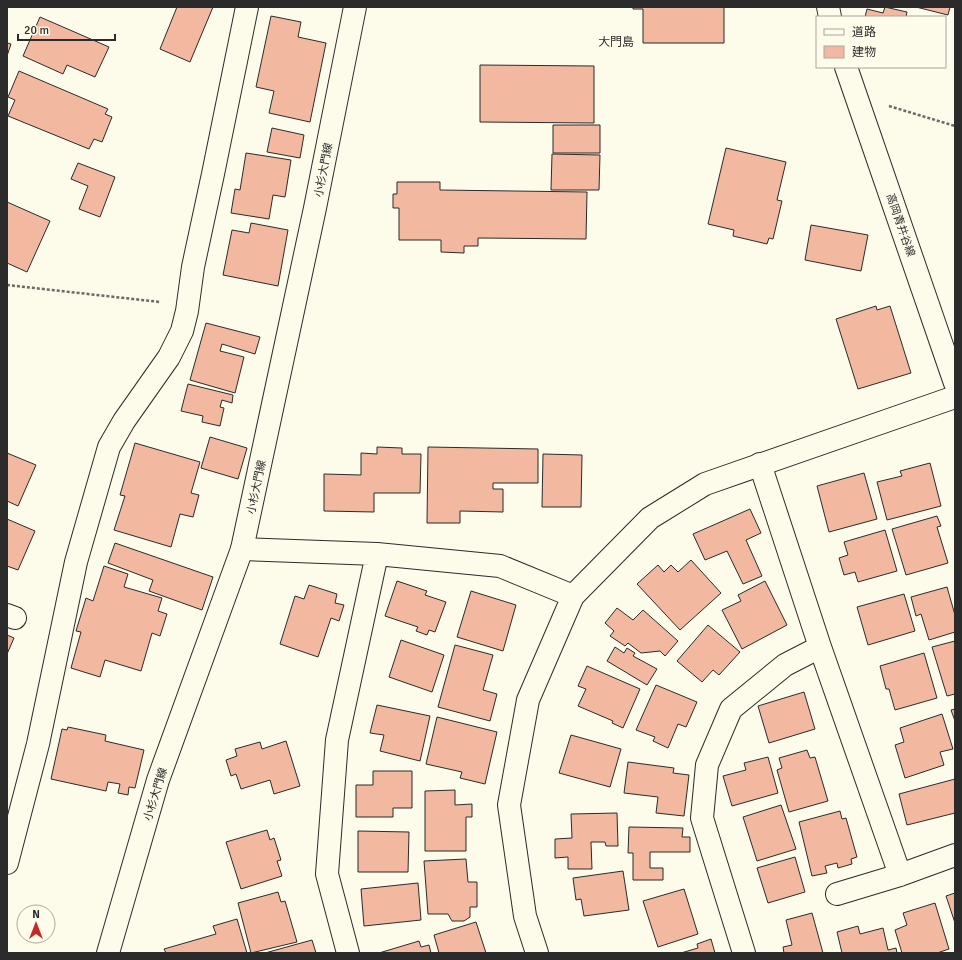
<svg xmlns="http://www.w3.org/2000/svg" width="962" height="960" viewBox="0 0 962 960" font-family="Signika,'Noto Sans JP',sans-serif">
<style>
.building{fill:#f2b8a0;stroke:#2b2b2b}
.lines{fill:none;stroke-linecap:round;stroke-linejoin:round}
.minor-casing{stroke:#2b2b2b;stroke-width:24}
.tertiary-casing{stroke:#2b2b2b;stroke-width:24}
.secondary-casing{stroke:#2b2b2b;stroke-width:24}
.primary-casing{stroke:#2b2b2b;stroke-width:24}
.path{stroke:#6a6964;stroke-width:2.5;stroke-dasharray:3 2;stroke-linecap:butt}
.minor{stroke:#fdfbea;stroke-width:22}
.tertiary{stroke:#fdfbea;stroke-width:22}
.secondary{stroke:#fdfbea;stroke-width:22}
.primary{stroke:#fdfbea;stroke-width:22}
.labels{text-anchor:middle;stroke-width:3;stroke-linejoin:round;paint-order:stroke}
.street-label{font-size:11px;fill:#2b2b2b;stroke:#fdfbea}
.neighbourhood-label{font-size:12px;fill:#2b2b2b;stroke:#fdfbea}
</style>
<rect width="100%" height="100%" fill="#fdfbea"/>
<!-- building -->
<path class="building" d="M 177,7 L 213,7 L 190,62 L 160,49 Z
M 633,7 L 724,7 L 724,43 L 643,43 L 643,9 L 633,9 Z
M 885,7 L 907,12 L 906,17 L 865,17 L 867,9 L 883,13 Z
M 916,7 L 950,7 L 948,15 Z
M 271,16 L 301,22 L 298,37 L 326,43 L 310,122 L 269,113 L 274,91 L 256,87 Z
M 40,17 L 109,47 L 95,77 L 67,65 L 63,74 L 23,56 Z
M 7,43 L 11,44 L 7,56 Z
M 480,65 L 594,66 L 594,123 L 480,122 Z
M 19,71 L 108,109 L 105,114 L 112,117 L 102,142 L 94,139 L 89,149 L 8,116 L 15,100 L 8,97 Z
M 553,125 L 600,125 L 600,153 L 553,153 Z
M 272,128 L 304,135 L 300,158 L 267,152 Z
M 726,148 L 786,162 L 777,200 L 782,201 L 773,239 L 769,238 L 767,244 L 733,236 L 734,230 L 708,224 Z
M 246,153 L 291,160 L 285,197 L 273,195 L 269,219 L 231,213 L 235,189 L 240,190 Z
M 552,154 L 600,155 L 599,190 L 551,190 Z
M 78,163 L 115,177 L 100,217 L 79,209 L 88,186 L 71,179 Z
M 397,182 L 440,182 L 440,190 L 587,192 L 586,239 L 478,238 L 478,246 L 464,246 L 464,253 L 441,252 L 441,240 L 399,240 L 399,208 L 393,208 L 393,194 L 397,194 Z
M 7,202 L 50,221 L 27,272 L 7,263 Z
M 251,223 L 288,230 L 278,286 L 223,275 L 232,230 L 249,233 Z
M 811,225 L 868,235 L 861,271 L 805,260 Z
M 876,306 L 877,310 L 890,306 L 911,373 L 858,389 L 836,319 Z
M 206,323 L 260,337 L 255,354 L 222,344 L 220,351 L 244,357 L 235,393 L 190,380 Z
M 188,384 L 233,395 L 232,403 L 222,400 L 220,407 L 224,408 L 220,426 L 202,422 L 203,416 L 181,411 Z
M 210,437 L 247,448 L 238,479 L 201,468 Z
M 135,443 L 200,462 L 191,493 L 199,495 L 193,517 L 180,514 L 171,547 L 114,530 L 125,496 L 120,495 Z
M 377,447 L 402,448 L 402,454 L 421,454 L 420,493 L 374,493 L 374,512 L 324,511 L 324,474 L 361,475 L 361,453 L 377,454 Z
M 428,447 L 538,449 L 538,483 L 493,483 L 493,489 L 503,489 L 503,512 L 460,511 L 460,523 L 427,523 Z
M 7,453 L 36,465 L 18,506 L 7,501 Z
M 543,454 L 582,455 L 581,507 L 542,507 Z
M 930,463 L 941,506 L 887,520 L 877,482 L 902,476 L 900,471 Z
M 864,473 L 877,519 L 829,532 L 817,486 Z
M 750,509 L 761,533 L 746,540 L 762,576 L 743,584 L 727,551 L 705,560 L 693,534 Z
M 937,516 L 941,526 L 937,527 L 948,563 L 906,575 L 892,529 Z
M 7,519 L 35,531 L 18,570 L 7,566 Z
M 885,530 L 897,571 L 858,582 L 855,572 L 844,575 L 839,558 L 848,555 L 844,542 Z
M 115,543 L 213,577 L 202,610 L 149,591 L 153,580 L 108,563 Z
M 691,560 L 721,593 L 680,630 L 637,584 L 658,565 L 664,572 L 671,565 L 678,572 Z
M 104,566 L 128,574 L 124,587 L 162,598 L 158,611 L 167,614 L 160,636 L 152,633 L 141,671 L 105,660 L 100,677 L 71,668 L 81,632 L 76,631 L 86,598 L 93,601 Z
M 397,581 L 427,591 L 425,595 L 446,602 L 435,632 L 429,630 L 427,635 L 416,631 L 418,627 L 385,616 Z
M 765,581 L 787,625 L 742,649 L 722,610 L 741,601 L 738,595 Z
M 309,585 L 337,594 L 335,603 L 344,605 L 339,621 L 331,618 L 318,657 L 280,644 L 295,596 L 304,599 Z
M 947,587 L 955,615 L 955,632 L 929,640 L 921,614 L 916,616 L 911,597 Z
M 471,591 L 516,605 L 503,651 L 457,637 Z
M 904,594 L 915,631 L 868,645 L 857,607 Z
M 617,608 L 633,620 L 643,610 L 678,641 L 665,656 L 660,651 L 641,653 L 628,643 L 625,646 L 610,636 L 614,631 L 605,623 Z
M 708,625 L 740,652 L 719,675 L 713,670 L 702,682 L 677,661 Z
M 7,635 L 14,638 L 7,654 Z
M 401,640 L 444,655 L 432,692 L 389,677 Z
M 955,641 L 955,694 L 947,696 L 932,647 Z
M 455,645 L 493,655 L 483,690 L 497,694 L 490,721 L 438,707 Z
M 615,647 L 624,653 L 627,648 L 635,653 L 633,656 L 657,669 L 647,685 L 607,661 Z
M 924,653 L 937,698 L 895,710 L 889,689 L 886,689 L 880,666 Z
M 587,666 L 640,689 L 623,728 L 612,723 L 613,721 L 578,706 L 586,689 L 578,686 Z
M 656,685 L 697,702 L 686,727 L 678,724 L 668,748 L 653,741 L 655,737 L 636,730 Z
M 804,692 L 815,729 L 769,743 L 758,706 Z
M 377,705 L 430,716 L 420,761 L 380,751 L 384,735 L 370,733 Z
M 955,709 L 955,721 L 951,710 Z
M 942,714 L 953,749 L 940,752 L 944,765 L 905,778 L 895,745 L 904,742 L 900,728 Z
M 437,717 L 497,732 L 485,784 L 460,778 L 462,772 L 426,764 Z
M 68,727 L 106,735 L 105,741 L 144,750 L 135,788 L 129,787 L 128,795 L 118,793 L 120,784 L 108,782 L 106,791 L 51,779 L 62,729 L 67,730 Z
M 571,735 L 621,749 L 610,787 L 559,773 Z
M 286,741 L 300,786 L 274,794 L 270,780 L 241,789 L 236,774 L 231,776 L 226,760 L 237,756 L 235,749 L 260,742 L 262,749 Z
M 807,750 L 810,758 L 815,757 L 828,801 L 789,812 L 777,770 L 782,768 L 779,758 Z
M 768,757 L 778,793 L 732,806 L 723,776 L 746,770 L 744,763 Z
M 628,762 L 674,768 L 673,773 L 689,775 L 684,816 L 656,813 L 658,797 L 624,793 Z
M 373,771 L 412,771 L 412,808 L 393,808 L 393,817 L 356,817 L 356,785 L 373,785 Z
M 955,779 L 955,813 L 907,825 L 899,794 Z
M 455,790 L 455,805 L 472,804 L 472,817 L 466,817 L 466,851 L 425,851 L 425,791 Z
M 781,805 L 796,849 L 757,861 L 743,817 Z
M 840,811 L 842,819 L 846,818 L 857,857 L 851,859 L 852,864 L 838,868 L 837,863 L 825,866 L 827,873 L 812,876 L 799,822 Z
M 617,813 L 618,846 L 606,846 L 605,842 L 591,842 L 592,869 L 568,869 L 568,857 L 555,858 L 555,839 L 572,838 L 571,814 Z
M 629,827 L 683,828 L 682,837 L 690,837 L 690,852 L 650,852 L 650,868 L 663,868 L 663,880 L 633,880 L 633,853 L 628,853 Z
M 267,830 L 270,840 L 274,838 L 281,860 L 277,861 L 282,876 L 241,889 L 226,842 Z
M 358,831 L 409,832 L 408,872 L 358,872 Z
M 795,857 L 805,892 L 768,903 L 757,868 Z
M 466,859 L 468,882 L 477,882 L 477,907 L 470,907 L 470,917 L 464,921 L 452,921 L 448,914 L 428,914 L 424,861 Z
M 623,871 L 629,910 L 584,916 L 581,899 L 576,900 L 573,878 Z
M 418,883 L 421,920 L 364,926 L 361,889 Z
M 684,889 L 698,934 L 658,947 L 643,901 Z
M 278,892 L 281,902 L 285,901 L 297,942 L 251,953 L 238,903 Z
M 955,893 L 955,923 L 946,896 Z
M 935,903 L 949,949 L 937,953 L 902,953 L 895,930 L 907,925 L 903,913 Z
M 812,913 L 823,953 L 784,953 L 783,947 L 792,945 L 786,920 Z
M 237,919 L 247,953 L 166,953 L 164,949 L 216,934 L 213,926 Z
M 476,922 L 486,953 L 439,953 L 434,935 Z
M 858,926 L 860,934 L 883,928 L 888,950 L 896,948 L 897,953 L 842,953 L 837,932 Z
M 711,939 L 715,953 L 681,953 L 698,948 L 697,944 Z
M 312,940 L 316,953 L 265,953 Z
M 419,941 L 421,947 L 429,945 L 431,953 L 379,953 Z"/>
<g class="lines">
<defs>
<path id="minor" d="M 760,464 L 820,647 L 900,875
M 242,549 L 377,554 L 500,566 L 573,596
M 7,615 L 15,618
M 7,863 L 38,744 L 76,562 L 109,447 L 124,421 L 169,357 L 182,331 L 187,311 L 193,267 L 213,174 L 247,7
M 837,894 L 900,875 L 955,855
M 348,953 L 327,874 L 337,740 L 377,554
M 744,953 L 702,818 L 707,765 L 731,709 L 785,665 L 820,647"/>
<path id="tertiary" d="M 537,953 L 525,916 L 509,805 L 528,700 L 573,596 L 650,518 L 705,484 L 955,397"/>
<path id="secondary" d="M 108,953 L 158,780 L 242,549 L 315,208 L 355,7"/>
<path id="primary" d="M 828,7 L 830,17
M 846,67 L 955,383"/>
</defs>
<!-- minor casing -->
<use href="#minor" class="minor-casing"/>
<!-- tertiary casing -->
<use href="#tertiary" class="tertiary-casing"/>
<!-- secondary casing -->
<use href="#secondary" class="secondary-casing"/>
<!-- primary casing -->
<use href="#primary" class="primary-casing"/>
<!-- path -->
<path class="path" d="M 889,106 L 955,126
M 7,285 L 160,302"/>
<!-- minor -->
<use href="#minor" class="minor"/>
<!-- tertiary -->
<use href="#tertiary" class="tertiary"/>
<!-- secondary -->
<use href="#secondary" class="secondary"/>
<!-- primary -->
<use href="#primary" class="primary"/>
</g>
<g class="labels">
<!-- street labels -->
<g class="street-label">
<text transform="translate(323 170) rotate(-79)" y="4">小杉大門線</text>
<text transform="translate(901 225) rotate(71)" y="4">高岡青井谷線</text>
<text transform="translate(256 487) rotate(-78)" y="4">小杉大門線</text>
<text transform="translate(155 794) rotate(-73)" y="4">小杉大門線</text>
</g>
<!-- neighbourhood labels -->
<g class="neighbourhood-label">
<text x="616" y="46">大門島</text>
</g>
</g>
<!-- border -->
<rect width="962" height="960" fill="none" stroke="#2b2b2b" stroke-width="16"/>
<!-- legend -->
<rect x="816" y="16" width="130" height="52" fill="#fdfbea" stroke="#a9a89e"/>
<rect x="824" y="29" width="20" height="6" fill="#fdfbea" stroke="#a9a89e"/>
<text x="852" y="36" font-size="12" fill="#2b2b2b">道路</text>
<rect x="824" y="46" width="20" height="12" fill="#f2b8a0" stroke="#a9a89e"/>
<text x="852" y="56" font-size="12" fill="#2b2b2b">建物</text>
<!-- north arrow -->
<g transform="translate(36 924)"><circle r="19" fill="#fdfbea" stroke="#a9a89e"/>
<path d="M0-3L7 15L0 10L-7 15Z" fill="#c62828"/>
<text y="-6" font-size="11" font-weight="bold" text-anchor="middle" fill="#2b2b2b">N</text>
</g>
<!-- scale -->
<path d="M18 34v6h97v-6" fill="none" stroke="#2b2b2b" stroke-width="2"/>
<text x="24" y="34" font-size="12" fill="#2b2b2b" stroke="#fdfbea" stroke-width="3" paint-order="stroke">20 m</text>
</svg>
